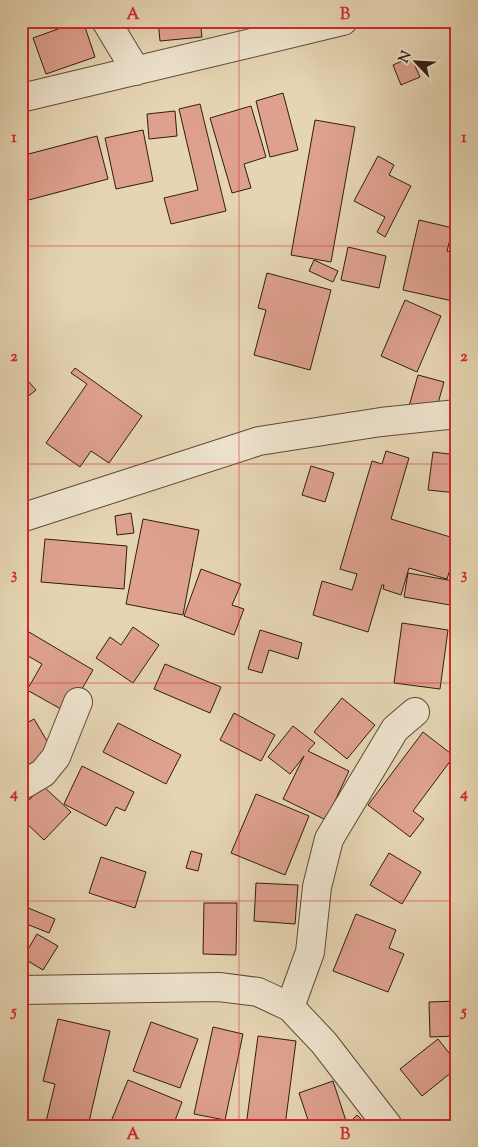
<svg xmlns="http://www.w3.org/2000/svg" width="478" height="1147" viewBox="0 0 478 1147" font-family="'Sorts Mill Goudy',serif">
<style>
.building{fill:#dea18e;stroke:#301c11}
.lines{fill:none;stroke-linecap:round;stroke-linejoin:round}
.minor-casing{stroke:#5e4a3a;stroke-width:30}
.minor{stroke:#efe4ce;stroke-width:28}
.grid{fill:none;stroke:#d62828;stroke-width:1;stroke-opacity:0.55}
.neatline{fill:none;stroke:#d62828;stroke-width:2}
.grid-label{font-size:16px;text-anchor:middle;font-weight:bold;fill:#d62828}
</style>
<rect width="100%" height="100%" fill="#e6d5b3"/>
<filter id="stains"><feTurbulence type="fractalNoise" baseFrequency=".004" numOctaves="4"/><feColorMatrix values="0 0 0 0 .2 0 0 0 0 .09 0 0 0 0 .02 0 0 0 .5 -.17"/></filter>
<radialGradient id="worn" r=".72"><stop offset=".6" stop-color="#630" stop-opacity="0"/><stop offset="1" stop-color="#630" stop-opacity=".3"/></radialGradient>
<!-- building -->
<path class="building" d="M 80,21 L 83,21 L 95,57 L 46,74 L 33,38 Z
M 158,21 L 200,21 L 202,37 L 160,41 Z
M 411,57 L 420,77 L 401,85 L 393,65 Z
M 283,93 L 298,150 L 270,157 L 256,101 Z
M 200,104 L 226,211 L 171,224 L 164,198 L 198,190 L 179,109 Z
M 251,106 L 266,157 L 244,164 L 251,188 L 232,193 L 210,118 Z
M 175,111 L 177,136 L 149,139 L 147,114 Z
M 315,120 L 355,127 L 331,262 L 291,255 Z
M 143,130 L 153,181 L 116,189 L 105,138 Z
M 97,136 L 108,179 L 21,202 L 21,156 Z
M 378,156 L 394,165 L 389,175 L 411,186 L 385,237 L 377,232 L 385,217 L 354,201 Z
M 419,220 L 453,228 L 447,251 L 457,253 L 457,302 L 403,290 Z
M 348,247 L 386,256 L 379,288 L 341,280 Z
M 314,260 L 338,271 L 333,282 L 309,271 Z
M 267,273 L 331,290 L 310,370 L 254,355 L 266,310 L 258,308 Z
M 405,300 L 441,316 L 417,372 L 381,356 Z
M 457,345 L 457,358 L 452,356 Z
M 75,368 L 142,416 L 109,463 L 91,451 L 80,467 L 46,443 L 87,384 L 71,373 Z
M 21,373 L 36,390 L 21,402 Z
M 418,375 L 444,382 L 433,421 L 407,413 Z
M 386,451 L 409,458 L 391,519 L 457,539 L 457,548 L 447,579 L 409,568 L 401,595 L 383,589 L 384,585 L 382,585 L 368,632 L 313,615 L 322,581 L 352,590 L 357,574 L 340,569 L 372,461 L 382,464 Z
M 433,452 L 457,455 L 457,493 L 428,490 Z
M 311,466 L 334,473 L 325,502 L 302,495 Z
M 131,513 L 134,533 L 117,535 L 115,516 Z
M 143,519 L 199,530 L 183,615 L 126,604 Z
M 45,539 L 127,546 L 124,589 L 41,582 Z
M 201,569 L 241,584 L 232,605 L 244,609 L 234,635 L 184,616 Z
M 408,573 L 454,581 L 450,605 L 404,597 Z
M 402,623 L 448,630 L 440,689 L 394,683 Z
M 133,627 L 159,645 L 133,683 L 96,658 L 110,637 L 121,645 Z
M 260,630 L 302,643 L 298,659 L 269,650 L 262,673 L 248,669 Z
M 29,632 L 93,670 L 68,713 L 27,690 L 42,664 L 21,652 L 21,646 Z
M 165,664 L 221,687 L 210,713 L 154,689 Z
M 342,698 L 375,725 L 347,759 L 314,732 Z
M 234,713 L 275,735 L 261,761 L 220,740 Z
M 34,719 L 53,751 L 21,769 L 21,726 Z
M 118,723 L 181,755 L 166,784 L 103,752 Z
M 293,726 L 315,743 L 308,751 L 349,771 L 326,820 L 283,799 L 304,756 L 290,774 L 268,757 Z
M 423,732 L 454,756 L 413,811 L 424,819 L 410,837 L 368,805 Z
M 82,766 L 134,792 L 125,811 L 116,807 L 106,826 L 64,804 Z
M 43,786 L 71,812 L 44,840 L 21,818 L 21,808 Z
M 256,794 L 309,816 L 285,875 L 231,853 Z
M 191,851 L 202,854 L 198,871 L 186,868 Z
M 389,853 L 421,872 L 402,904 L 370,885 Z
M 101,857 L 146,872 L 135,908 L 89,893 Z
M 256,883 L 298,885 L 295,924 L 254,921 Z
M 204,903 L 237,903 L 236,955 L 203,954 Z
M 21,905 L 55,919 L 49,933 L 29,925 L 21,943 Z
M 356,914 L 396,930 L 389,948 L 404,954 L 388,992 L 333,971 Z
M 37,934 L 58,946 L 43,970 L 23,958 Z
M 457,1001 L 457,1036 L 430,1037 L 429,1002 Z
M 58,1019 L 110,1031 L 88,1126 L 45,1126 L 55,1084 L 43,1081 Z
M 151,1022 L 198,1039 L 180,1088 L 133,1071 Z
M 213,1027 L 243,1034 L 225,1120 L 194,1114 Z
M 258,1036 L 296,1041 L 285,1126 L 246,1126 Z
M 438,1039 L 457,1063 L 457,1068 L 422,1096 L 400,1069 Z
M 128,1080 L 182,1102 L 173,1126 L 128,1126 L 112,1119 Z
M 333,1081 L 347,1124 L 341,1126 L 310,1126 L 299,1093 Z
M 457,1112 L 457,1126 L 449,1126 Z
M 357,1115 L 368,1126 L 346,1126 Z"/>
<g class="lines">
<defs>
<path id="minor" d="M 106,21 L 136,71
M 21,98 L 343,21
M 21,518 L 259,441 L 381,422 L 457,414
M 21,786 L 43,773 L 56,757 L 78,702
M 21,990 L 219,987 L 258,992 L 290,1007 L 324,1043 L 388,1126
M 290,1007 L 310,952 L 317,887 L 329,839 L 395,729 L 415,712"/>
</defs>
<!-- minor casing -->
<use href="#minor" class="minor-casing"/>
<!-- minor -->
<use href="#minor" class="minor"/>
</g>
<!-- grid -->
<path class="grid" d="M 239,21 L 239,1126M 21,246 L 457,246M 21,464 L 457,464M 21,683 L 457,683M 21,901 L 457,901"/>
<!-- margin -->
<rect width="478" height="1147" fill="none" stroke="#e6d5b3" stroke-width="55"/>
<!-- north arrow -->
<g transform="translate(416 62) rotate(295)" stroke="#efe4ce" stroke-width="4" paint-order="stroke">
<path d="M0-4L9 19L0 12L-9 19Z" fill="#301c11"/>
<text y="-8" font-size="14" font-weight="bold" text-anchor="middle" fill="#301c11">N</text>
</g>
<rect x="28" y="28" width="422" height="1092" class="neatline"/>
<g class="grid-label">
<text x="133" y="19">A</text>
<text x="345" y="19">B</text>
<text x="14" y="142">1</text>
<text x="464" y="142">1</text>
<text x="14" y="361">2</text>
<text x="464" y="361">2</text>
<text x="14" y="579">3</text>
<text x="464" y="579">3</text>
<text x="14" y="798">4</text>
<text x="464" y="798">4</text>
<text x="14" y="1016">5</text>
<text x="464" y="1016">5</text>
<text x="133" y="1139">A</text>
<text x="345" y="1139">B</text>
</g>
<rect width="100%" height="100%" filter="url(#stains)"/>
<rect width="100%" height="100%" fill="url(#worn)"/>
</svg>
